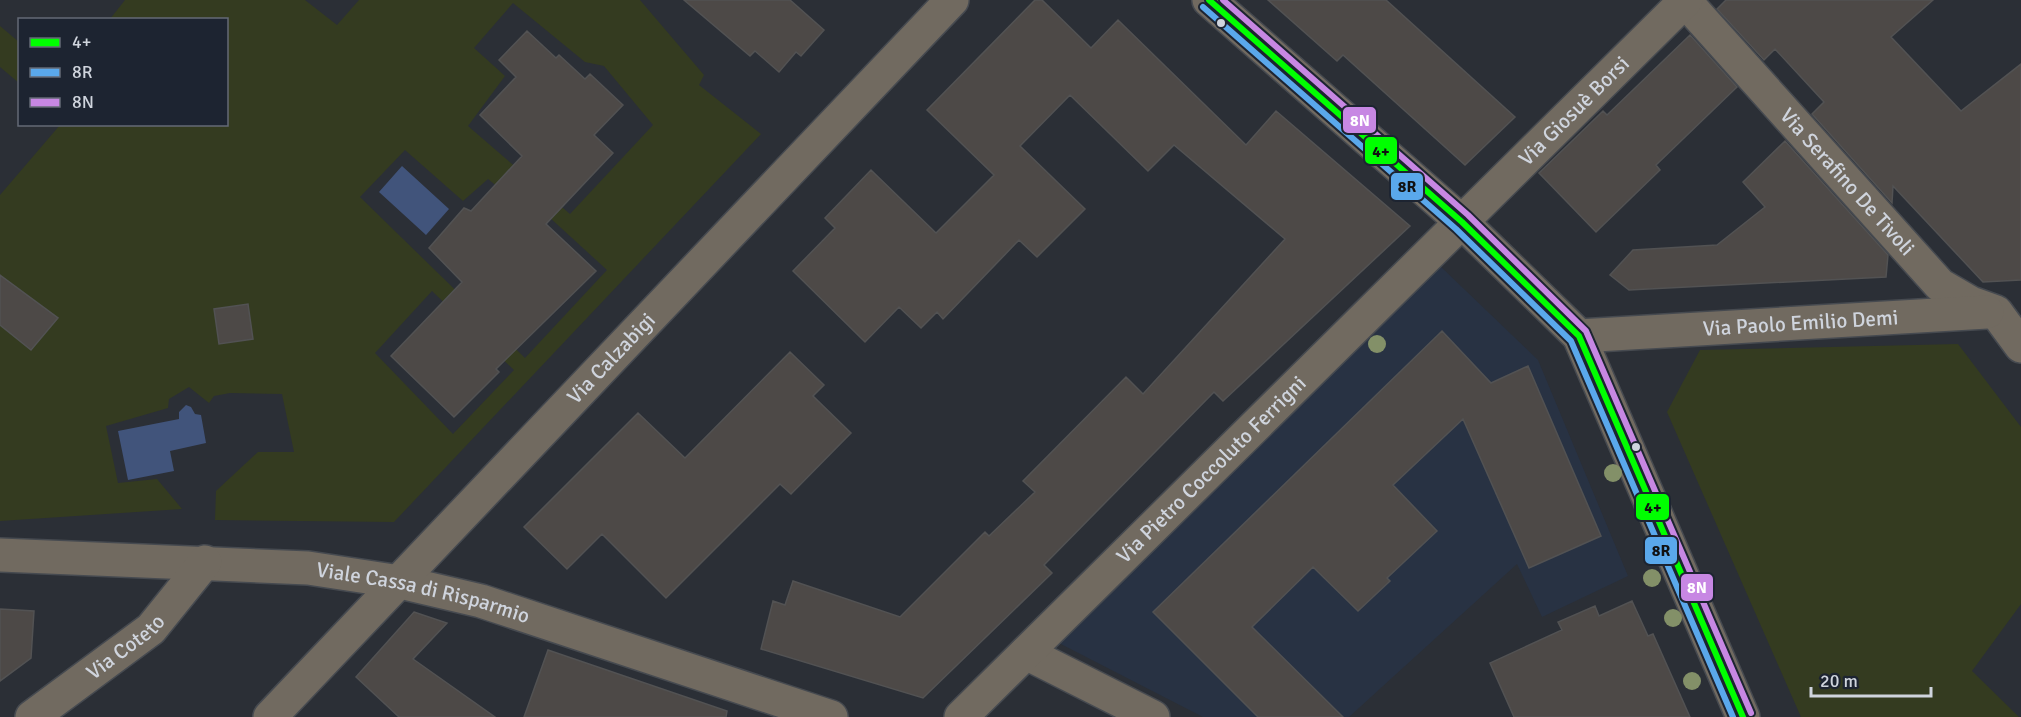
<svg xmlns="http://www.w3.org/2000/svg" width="2021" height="717" viewBox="0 0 2021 717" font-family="Signika,sans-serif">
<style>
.built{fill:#283243}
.green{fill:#343b20;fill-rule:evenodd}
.water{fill:#41547b}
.building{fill:#4d4947;stroke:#525253;stroke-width:1.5}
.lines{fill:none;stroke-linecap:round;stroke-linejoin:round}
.minor-casing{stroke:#464a50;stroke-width:36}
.minor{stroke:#716a60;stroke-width:33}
.bus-1-casing{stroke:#1d2431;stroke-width:10}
.bus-2-casing{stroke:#1d2431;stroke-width:10}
.bus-3-casing{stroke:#1d2431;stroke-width:10}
.bus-1{stroke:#0f0;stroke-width:6}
.bus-2{stroke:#5aa8eb;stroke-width:6}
.bus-3{stroke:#c787e3;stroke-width:6}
.tree{fill:#839068}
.bus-dot{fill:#cfd4dd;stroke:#1d2431;stroke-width:2}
.labels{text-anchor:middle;stroke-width:4.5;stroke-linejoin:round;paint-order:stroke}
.street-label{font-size:21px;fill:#cfd4dd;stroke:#1d2431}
.line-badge{stroke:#1d2431;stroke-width:2}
.badge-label{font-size:16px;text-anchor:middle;font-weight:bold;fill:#fff}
.pale-badge-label{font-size:16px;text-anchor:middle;font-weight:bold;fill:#111}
</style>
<rect width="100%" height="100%" fill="#2b2f36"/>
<!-- built -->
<path class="built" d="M 1439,265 L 1538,360 L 1628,576 L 1542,617 L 1517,564 L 1349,717 L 1203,717 L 1055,641 Z"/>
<!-- green -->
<path class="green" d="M 125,0 L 305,0 L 337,25 L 359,0 L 640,0 L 704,75 L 699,85 L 761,134 L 394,522 L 215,520 L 216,491 L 258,452 L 294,452 L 282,394 L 230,393 L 214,396 L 209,403 L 189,387 L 169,399 L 168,408 L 106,426 L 118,483 L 157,479 L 182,509 L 0,521 L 0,195 L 60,125 L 226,124 L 226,20 L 110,19 ZM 513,3 L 585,62 L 604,66 L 653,125 L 570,214 L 468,126 L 505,76 L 474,48 ZM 405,150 L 463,201 L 488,179 L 526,210 L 536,205 L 607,270 L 525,358 L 360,197 ZM 432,291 L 514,370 L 453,434 L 375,353 Z
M 0,26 L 19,42 L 19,83 L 0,67 Z
M 1958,344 L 2021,427 L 2021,604 L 1972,671 L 2019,717 L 1801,717 L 1667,412 L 1700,350 Z"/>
<!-- water -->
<path class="water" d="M 402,166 L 449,209 L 426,235 L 379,192 Z
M 186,405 L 191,407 L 195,414 L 201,415 L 206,443 L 170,451 L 174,471 L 128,480 L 118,431 L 179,419 L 179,412 Z"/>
<!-- building -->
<path class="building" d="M 684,0 L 790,0 L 824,30 L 801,56 L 796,52 L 779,72 L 755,51 L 750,56 Z
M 1035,0 L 1042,0 L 1091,48 L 1118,20 L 1246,145 L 1276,111 L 1410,226 L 1223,401 L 1214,392 L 1044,565 L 1052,573 L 923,698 L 761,649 L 773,601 L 785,605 L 793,581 L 900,617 L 985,532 L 989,536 L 1035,492 L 1023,481 L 1126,377 L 1143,394 L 1285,239 L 1174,145 L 1148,171 L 1070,95 L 1020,146 L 1085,209 L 1037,257 L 1019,240 L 943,319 L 937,312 L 921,328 L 899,307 L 865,342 L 793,271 L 835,228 L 825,218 L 871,170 L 936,233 L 994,175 L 927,110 Z
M 1268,0 L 1386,0 L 1515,117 L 1465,165 L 1343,55 L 1337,61 Z
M 1726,0 L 1933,0 L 1891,37 L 1961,111 L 2021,64 L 2021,280 L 1983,282 L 1893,186 L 1892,203 L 1812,114 L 1824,102 L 1775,49 L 1764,60 L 1717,9 Z
M 527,31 L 556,58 L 559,55 L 585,79 L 590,74 L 623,105 L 594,135 L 613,153 L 546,224 L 596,271 L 496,369 L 499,372 L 454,417 L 391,356 L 462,282 L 429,248 L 464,208 L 471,211 L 522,156 L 480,115 L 516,77 L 499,60 Z
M 1690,35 L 1737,87 L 1656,165 L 1660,170 L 1596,232 L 1539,173 L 1603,111 L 1607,115 Z
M 1785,141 L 1888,255 L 1886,277 L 1629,290 L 1610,275 L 1633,250 L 1717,245 L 1765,207 L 1743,182 Z
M 0,275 L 58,318 L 31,350 L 0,325 Z
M 248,304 L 253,339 L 219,344 L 214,309 Z
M 1442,331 L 1491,383 L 1528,366 L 1601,536 L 1529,568 L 1463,419 L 1393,485 L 1437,531 L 1387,578 L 1390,581 L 1358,611 L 1313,567 L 1252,627 L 1343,717 L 1258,717 L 1153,612 Z
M 790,352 L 824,385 L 813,396 L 851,433 L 791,494 L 780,484 L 666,598 L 602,534 L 567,569 L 524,527 L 638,413 L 685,458 Z
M 1632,601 L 1648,636 L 1653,634 L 1690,717 L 1514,717 L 1490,663 L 1562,630 L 1558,622 L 1595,606 L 1599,616 Z
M 0,609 L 34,611 L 31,658 L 0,681 Z
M 414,612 L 447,623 L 413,659 L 495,717 L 399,717 L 356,677 Z
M 548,650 L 727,711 L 726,717 L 524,717 Z"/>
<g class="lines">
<defs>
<g id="minor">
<path d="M 1209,0 L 1462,222 L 1579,336 L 1743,717"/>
<path id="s1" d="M 1685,1 L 1940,285 L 1971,303 L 1996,312 L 2021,346"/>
<path id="s2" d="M 1579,336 L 1987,312"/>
<path id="s3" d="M 0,555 L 308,568 L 400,582 L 481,601 L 831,717"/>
<path d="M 1026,653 L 1153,717"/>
<path id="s4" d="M 32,717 L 151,629 L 205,562"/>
<path id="s5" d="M 270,717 L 952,0"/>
<path id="s6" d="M 961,717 L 1686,0"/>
</g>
</defs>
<!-- minor casing -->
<use href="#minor" class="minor-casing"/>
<!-- minor -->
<use href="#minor" class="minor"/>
<defs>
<path id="bus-1" d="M 1209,0 L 1462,222 L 1579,336 L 1743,717"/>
<path id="bus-2" d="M 1203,7 L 1456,229 L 1571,341 L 1733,717"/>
<path id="bus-3" d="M 1223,0 L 1468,215 L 1586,331 L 1751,713"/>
</defs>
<!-- bus-1 casing -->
<use href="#bus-1" class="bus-1-casing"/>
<!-- bus-2 casing -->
<use href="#bus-2" class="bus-2-casing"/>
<!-- bus-3 casing -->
<use href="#bus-3" class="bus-3-casing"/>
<!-- bus-1 -->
<use href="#bus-1" class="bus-1"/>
<!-- bus-2 -->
<use href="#bus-2" class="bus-2"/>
<!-- bus-3 -->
<use href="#bus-3" class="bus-3"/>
</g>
<!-- trees -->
<g class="tree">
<circle cx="1377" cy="344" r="9"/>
<circle cx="1613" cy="473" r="9"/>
<circle cx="1652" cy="578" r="9"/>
<circle cx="1673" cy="618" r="9"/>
<circle cx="1692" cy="681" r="9"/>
</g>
<!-- markers -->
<g class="bus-dot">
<circle cx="1221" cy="23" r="5"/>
<circle cx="1636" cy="447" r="5"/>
</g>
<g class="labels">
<!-- street labels -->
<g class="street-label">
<text dy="7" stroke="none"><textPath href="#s6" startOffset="862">Via Giosuè Borsi</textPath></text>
<text dy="7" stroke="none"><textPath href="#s1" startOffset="243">Via Serafino De Tivoli</textPath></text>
<text dy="7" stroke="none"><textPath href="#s2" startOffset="222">Via Paolo Emilio Demi</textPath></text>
<text dy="7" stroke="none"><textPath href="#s5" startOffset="495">Via Calzabigi</textPath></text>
<text dy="7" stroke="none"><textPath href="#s6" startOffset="352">Via Pietro Coccoluto Ferrigni</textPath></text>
<text dy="7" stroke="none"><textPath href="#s3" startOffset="426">Viale Cassa di Risparmio</textPath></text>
<text dy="7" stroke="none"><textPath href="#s4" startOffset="117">Via Coteto</textPath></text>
</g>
</g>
<g class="line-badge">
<rect x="1342" y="106" width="35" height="28" rx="6" fill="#c787e3"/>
<rect x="1364" y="136" width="34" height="29" rx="6" fill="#0f0"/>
<rect x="1390" y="172" width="34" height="29" rx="6" fill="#5aa8eb"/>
<rect x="1635" y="493" width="35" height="28" rx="6" fill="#0f0"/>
<rect x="1644" y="536" width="34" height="29" rx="6" fill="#5aa8eb"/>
<rect x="1680" y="573" width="34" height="29" rx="6" fill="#c787e3"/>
</g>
<g class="badge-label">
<text x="1360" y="126">8N</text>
<text x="1697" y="593">8N</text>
</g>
<g class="pale-badge-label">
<text x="1381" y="157">4+</text>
<text x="1407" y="192">8R</text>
<text x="1653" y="513">4+</text>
<text x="1661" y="556">8R</text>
</g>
<!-- legend -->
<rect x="18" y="18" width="210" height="108" fill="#1d2431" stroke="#646a76" stroke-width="1.5"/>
<rect x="30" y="38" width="30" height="9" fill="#00ff00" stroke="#646a76" stroke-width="1.5"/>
<text x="72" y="48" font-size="18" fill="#cfd4dd">4+</text>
<rect x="30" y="68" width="30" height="9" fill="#5aa8eb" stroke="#646a76" stroke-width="1.5"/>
<text x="72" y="78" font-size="18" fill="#cfd4dd">8R</text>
<rect x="30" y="98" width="30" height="9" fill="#c787e3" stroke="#646a76" stroke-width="1.5"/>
<text x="72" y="108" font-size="18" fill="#cfd4dd">8N</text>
<!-- scale -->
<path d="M1811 687v9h120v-9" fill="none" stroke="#cfd4dd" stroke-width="3"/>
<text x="1820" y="687" font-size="18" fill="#cfd4dd" stroke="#1d2431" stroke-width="4.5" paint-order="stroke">20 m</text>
</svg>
